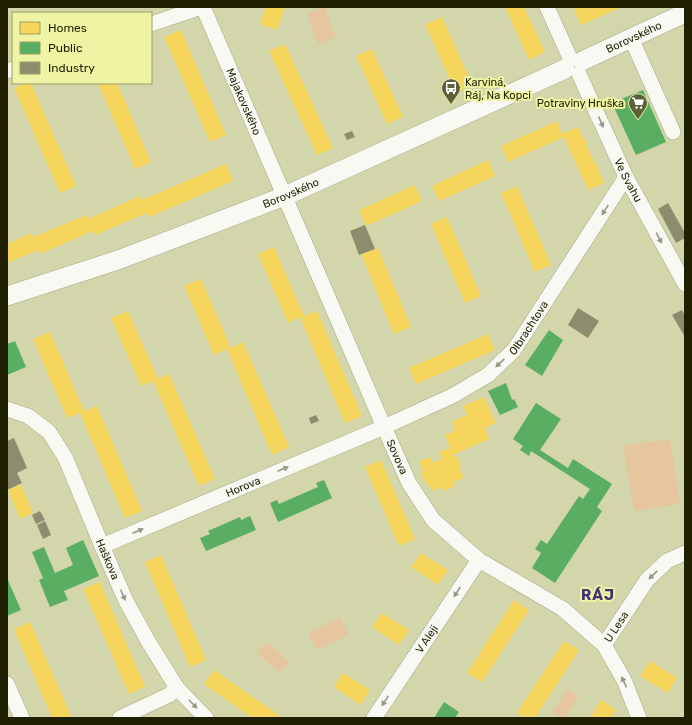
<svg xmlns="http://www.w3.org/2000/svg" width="692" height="725" viewBox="0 0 692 725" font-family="Rubik,sans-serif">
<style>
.green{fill:#e6c69e}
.homes{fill:#f6d55c}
.public{fill:#5aae61}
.industry{fill:#8c8c6e}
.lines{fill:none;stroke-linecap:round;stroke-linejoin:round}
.minor-casing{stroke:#a4a684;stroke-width:16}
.major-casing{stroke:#a4a684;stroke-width:20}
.minor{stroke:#f8f9f2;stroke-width:15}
.major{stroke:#f8f9f2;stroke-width:19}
.oneway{fill:#969786}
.labels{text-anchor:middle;stroke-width:4;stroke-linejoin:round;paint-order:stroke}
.street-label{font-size:11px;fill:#1f2001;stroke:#eff4a5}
.poi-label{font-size:11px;fill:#1f2001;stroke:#eff4a5;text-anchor:start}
.district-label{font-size:15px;font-weight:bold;letter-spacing:1px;fill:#423470;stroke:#eff4a5}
</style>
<rect width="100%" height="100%" fill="#d3d6aa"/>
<!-- green -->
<path class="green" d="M 325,7 L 336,37 L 318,44 L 307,14 Z
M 670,439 L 680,504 L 634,511 L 623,446 Z
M 340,617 L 349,635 L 317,650 L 308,633 Z
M 266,642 L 290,662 L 280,673 L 257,653 Z
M 568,689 L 579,696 L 564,718 L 559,718 L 552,713 Z"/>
<!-- homes -->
<path class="homes" d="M 266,7 L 285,7 L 277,30 L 260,24 Z
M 505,7 L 524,7 L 545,52 L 529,60 Z
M 579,7 L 622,7 L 581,25 L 574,9 Z
M 442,17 L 472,85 L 456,93 L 426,26 L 426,24 Z
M 181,30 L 226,135 L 210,142 L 164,37 Z
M 285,44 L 333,148 L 317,155 L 269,51 Z
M 372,49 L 403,117 L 387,124 L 356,56 Z
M 26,83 L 31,83 L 76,186 L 60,193 L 14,88 Z
M 98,83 L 117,83 L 151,162 L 135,169 Z
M 557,121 L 562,134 L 578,127 L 584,140 L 586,140 L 588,144 L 586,145 L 596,165 L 597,165 L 599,169 L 598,170 L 604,183 L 588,190 L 564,137 L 508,162 L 501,146 Z
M 488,160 L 495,176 L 439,201 L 432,186 Z
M 226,164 L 233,181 L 149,217 L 147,213 L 95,235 L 93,231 L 40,254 L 39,250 L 7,263 L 7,244 L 31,233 L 33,237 L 86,215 L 88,219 L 140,196 L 142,200 Z
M 415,185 L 422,201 L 366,226 L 359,210 Z
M 517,186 L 551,265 L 535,272 L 501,193 Z
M 447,217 L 481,296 L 465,303 L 431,224 Z
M 274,247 L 304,316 L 317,311 L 362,416 L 345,423 L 300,317 L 288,323 L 258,254 Z
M 378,248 L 411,327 L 394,334 L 361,254 Z
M 201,279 L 231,348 L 243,342 L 289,447 L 272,455 L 227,349 L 214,355 L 184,286 Z
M 128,311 L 158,379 L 169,374 L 215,479 L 199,486 L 153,381 L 141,386 L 111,318 Z
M 50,332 L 84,411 L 97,406 L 142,511 L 125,518 L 80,413 L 67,418 L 33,339 Z
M 488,334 L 495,350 L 416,384 L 409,368 Z
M 484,397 L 496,423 L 485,428 L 489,439 L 453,455 L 455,457 L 457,456 L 461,467 L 459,468 L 464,478 L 453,482 L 455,486 L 444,491 L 442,487 L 432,491 L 427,482 L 425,483 L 421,472 L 423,471 L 419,461 L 430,457 L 433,463 L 442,459 L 439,452 L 450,448 L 445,435 L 455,431 L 452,422 L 467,415 L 463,406 Z
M 381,460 L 415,539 L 399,546 L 365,467 Z
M 21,484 L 33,513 L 20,519 L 8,490 Z
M 421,553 L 448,570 L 438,585 L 411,567 Z
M 161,555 L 206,660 L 190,667 L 145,562 Z
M 100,582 L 145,687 L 129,694 L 83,589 Z
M 514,600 L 529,610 L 482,682 L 467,673 Z
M 382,613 L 409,630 L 399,645 L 372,627 Z
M 30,622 L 72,718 L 52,718 L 14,629 Z
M 564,641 L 579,650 L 535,718 L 525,718 L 517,713 Z
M 650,661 L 677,678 L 668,693 L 640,676 Z
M 214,670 L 283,718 L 252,718 L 204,684 Z
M 343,673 L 370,690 L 361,705 L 334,687 Z
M 601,700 L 616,710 L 611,718 L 590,718 Z"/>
<!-- public -->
<path class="public" d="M 643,90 L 666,142 L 636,155 L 612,103 Z
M 549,330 L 563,340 L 542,376 L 525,365 Z
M 15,341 L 26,367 L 7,375 L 7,344 Z
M 506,383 L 512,400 L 514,399 L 518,407 L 500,415 L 488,391 Z
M 536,403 L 561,419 L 540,450 L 568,468 L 573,459 L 612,484 L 597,507 L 602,511 L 555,583 L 532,568 L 541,553 L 535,549 L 541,540 L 547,544 L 579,496 L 583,499 L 590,489 L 531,451 L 529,456 L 520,450 L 523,446 L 513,439 Z
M 324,480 L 332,498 L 278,522 L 270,503 L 277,500 L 279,504 L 318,487 L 316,483 Z
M 250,516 L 256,530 L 206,551 L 200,538 L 210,534 L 208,531 L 240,517 L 241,520 Z
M 83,540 L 99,576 L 64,591 L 68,600 L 50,607 L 39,580 L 43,578 L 32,552 L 44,547 L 55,573 L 73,565 L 66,548 Z
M 7,578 L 21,610 L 7,616 Z
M 444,702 L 459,712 L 455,718 L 434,718 Z"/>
<!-- industry -->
<path class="industry" d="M 352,131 L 355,137 L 347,140 L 344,134 Z
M 668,203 L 685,233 L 685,238 L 676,243 L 658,209 Z
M 365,225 L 375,249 L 359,255 L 350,231 Z
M 578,308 L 599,321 L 588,338 L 568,325 Z
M 682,310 L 685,316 L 685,337 L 672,315 Z
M 316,415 L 319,421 L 311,424 L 309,418 Z
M 14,438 L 27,468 L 17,473 L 22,483 L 7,490 L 7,441 Z
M 40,511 L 45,520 L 36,524 L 32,515 Z
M 45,521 L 51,535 L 43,539 L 37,525 Z"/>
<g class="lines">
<defs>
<g id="minor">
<path id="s1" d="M 203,7 L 384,427 L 409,483 L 433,520 L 479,560 L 563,609 L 604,645 L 624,680 L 639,718"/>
<path d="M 547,7 L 570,58"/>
<path d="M 151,24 L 202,7"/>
<path d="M 631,38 L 673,132"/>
<path d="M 7,71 L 13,69"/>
<path id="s2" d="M 579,74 L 626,177 L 685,284"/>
<path id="s3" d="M 7,409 L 28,416 L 49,432 L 65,457 L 102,546 L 126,601 L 148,641 L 177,688 L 206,718"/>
<path id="s4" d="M 102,546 L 384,427 L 452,396 L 488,375 L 514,350 L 626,177"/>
<path id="s5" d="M 604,645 L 647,580 L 667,561 L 685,553"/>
<path d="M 7,684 L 22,718"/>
<path d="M 120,718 L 169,695 L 177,688"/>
<path id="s6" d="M 374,718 L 479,560"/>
</g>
<g id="major">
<path id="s7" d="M 582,61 L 685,13"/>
<path id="s8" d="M 7,296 L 118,260 L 285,196 L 565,69"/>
</g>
</defs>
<!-- minor casing -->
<use href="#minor" class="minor-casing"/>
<!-- major casing -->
<use href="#major" class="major-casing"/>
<!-- minor -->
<use href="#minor" class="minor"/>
<!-- major -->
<use href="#major" class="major"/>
</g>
<!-- one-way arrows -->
<defs><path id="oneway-solid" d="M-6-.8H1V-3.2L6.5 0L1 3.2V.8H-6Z"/></defs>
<g class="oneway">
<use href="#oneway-solid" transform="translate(601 122) rotate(66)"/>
<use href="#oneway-solid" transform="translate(605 210) rotate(123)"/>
<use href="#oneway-solid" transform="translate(659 238) rotate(62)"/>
<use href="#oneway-solid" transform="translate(500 363) rotate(137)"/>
<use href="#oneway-solid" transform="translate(283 469) rotate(-23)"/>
<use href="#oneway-solid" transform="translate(138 531) rotate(-23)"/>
<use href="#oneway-solid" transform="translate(653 575) rotate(136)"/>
<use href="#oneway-solid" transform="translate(457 592) rotate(123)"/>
<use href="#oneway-solid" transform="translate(123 595) rotate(66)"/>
<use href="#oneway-solid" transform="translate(624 682) rotate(-115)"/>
<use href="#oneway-solid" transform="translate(385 701) rotate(123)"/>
<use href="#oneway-solid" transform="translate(193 704) rotate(46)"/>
</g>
<!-- icons -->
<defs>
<symbol id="bus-pin" viewBox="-11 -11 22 30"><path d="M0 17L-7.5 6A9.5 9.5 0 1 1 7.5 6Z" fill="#5e603c" stroke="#eff4a5"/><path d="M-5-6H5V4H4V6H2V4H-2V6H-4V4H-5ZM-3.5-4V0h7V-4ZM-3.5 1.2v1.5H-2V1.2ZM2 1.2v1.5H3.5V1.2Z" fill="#fff"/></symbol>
<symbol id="supermarket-pin" viewBox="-11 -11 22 30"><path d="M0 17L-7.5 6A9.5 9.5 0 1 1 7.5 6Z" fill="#5e603c" stroke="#eff4a5"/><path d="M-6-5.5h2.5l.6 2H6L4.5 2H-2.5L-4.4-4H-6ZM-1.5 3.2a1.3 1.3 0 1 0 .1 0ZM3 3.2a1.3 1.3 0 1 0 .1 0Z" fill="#fff"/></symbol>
</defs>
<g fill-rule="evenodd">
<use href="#bus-pin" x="440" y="77" width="22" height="30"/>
<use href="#supermarket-pin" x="627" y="92" width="22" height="30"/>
</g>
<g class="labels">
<!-- street labels -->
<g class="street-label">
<text dy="4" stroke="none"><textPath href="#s7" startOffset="57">Borovského</textPath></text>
<text dy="4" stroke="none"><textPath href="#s1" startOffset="103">Majakovského</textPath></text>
<text dy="4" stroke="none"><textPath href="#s2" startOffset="117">Ve Svahu</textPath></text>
<text dy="4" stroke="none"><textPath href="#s8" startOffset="302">Borovského</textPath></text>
<text dy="4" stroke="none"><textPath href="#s4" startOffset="485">Olbrachtova</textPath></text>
<text dy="4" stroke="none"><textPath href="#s1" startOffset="490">Sovova</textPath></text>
<text dy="4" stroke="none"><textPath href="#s4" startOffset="153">Horova</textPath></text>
<text dy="4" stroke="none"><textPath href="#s3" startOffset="189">Haškova</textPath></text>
<text dy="4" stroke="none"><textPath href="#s5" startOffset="22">U Lesa</textPath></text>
<text dy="4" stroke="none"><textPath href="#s6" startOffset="95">V Aleji</textPath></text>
</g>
<!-- poi labels -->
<g class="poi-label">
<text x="465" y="86">Karviná,<tspan x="465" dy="13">Ráj, Na Kopci</tspan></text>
<text x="624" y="107" text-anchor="end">Potraviny Hruška</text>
</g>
<!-- district labels -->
<g class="district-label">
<text x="598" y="600">RÁJ</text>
</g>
</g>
<!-- border -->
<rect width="692" height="725" fill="none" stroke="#1f2001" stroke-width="16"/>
<!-- legend -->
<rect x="12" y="12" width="140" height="72" fill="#eff4a5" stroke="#9c9f63"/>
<rect x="20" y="22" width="20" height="12" fill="#f6d55c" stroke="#9c9f63"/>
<text x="48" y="32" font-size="12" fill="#1f2001">Homes</text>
<rect x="20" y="42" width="20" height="12" fill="#5aae61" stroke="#9c9f63"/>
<text x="48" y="52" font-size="12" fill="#1f2001">Public</text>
<rect x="20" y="62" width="20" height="12" fill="#8c8c6e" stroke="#9c9f63"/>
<text x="48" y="72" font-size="12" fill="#1f2001">Industry</text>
</svg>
